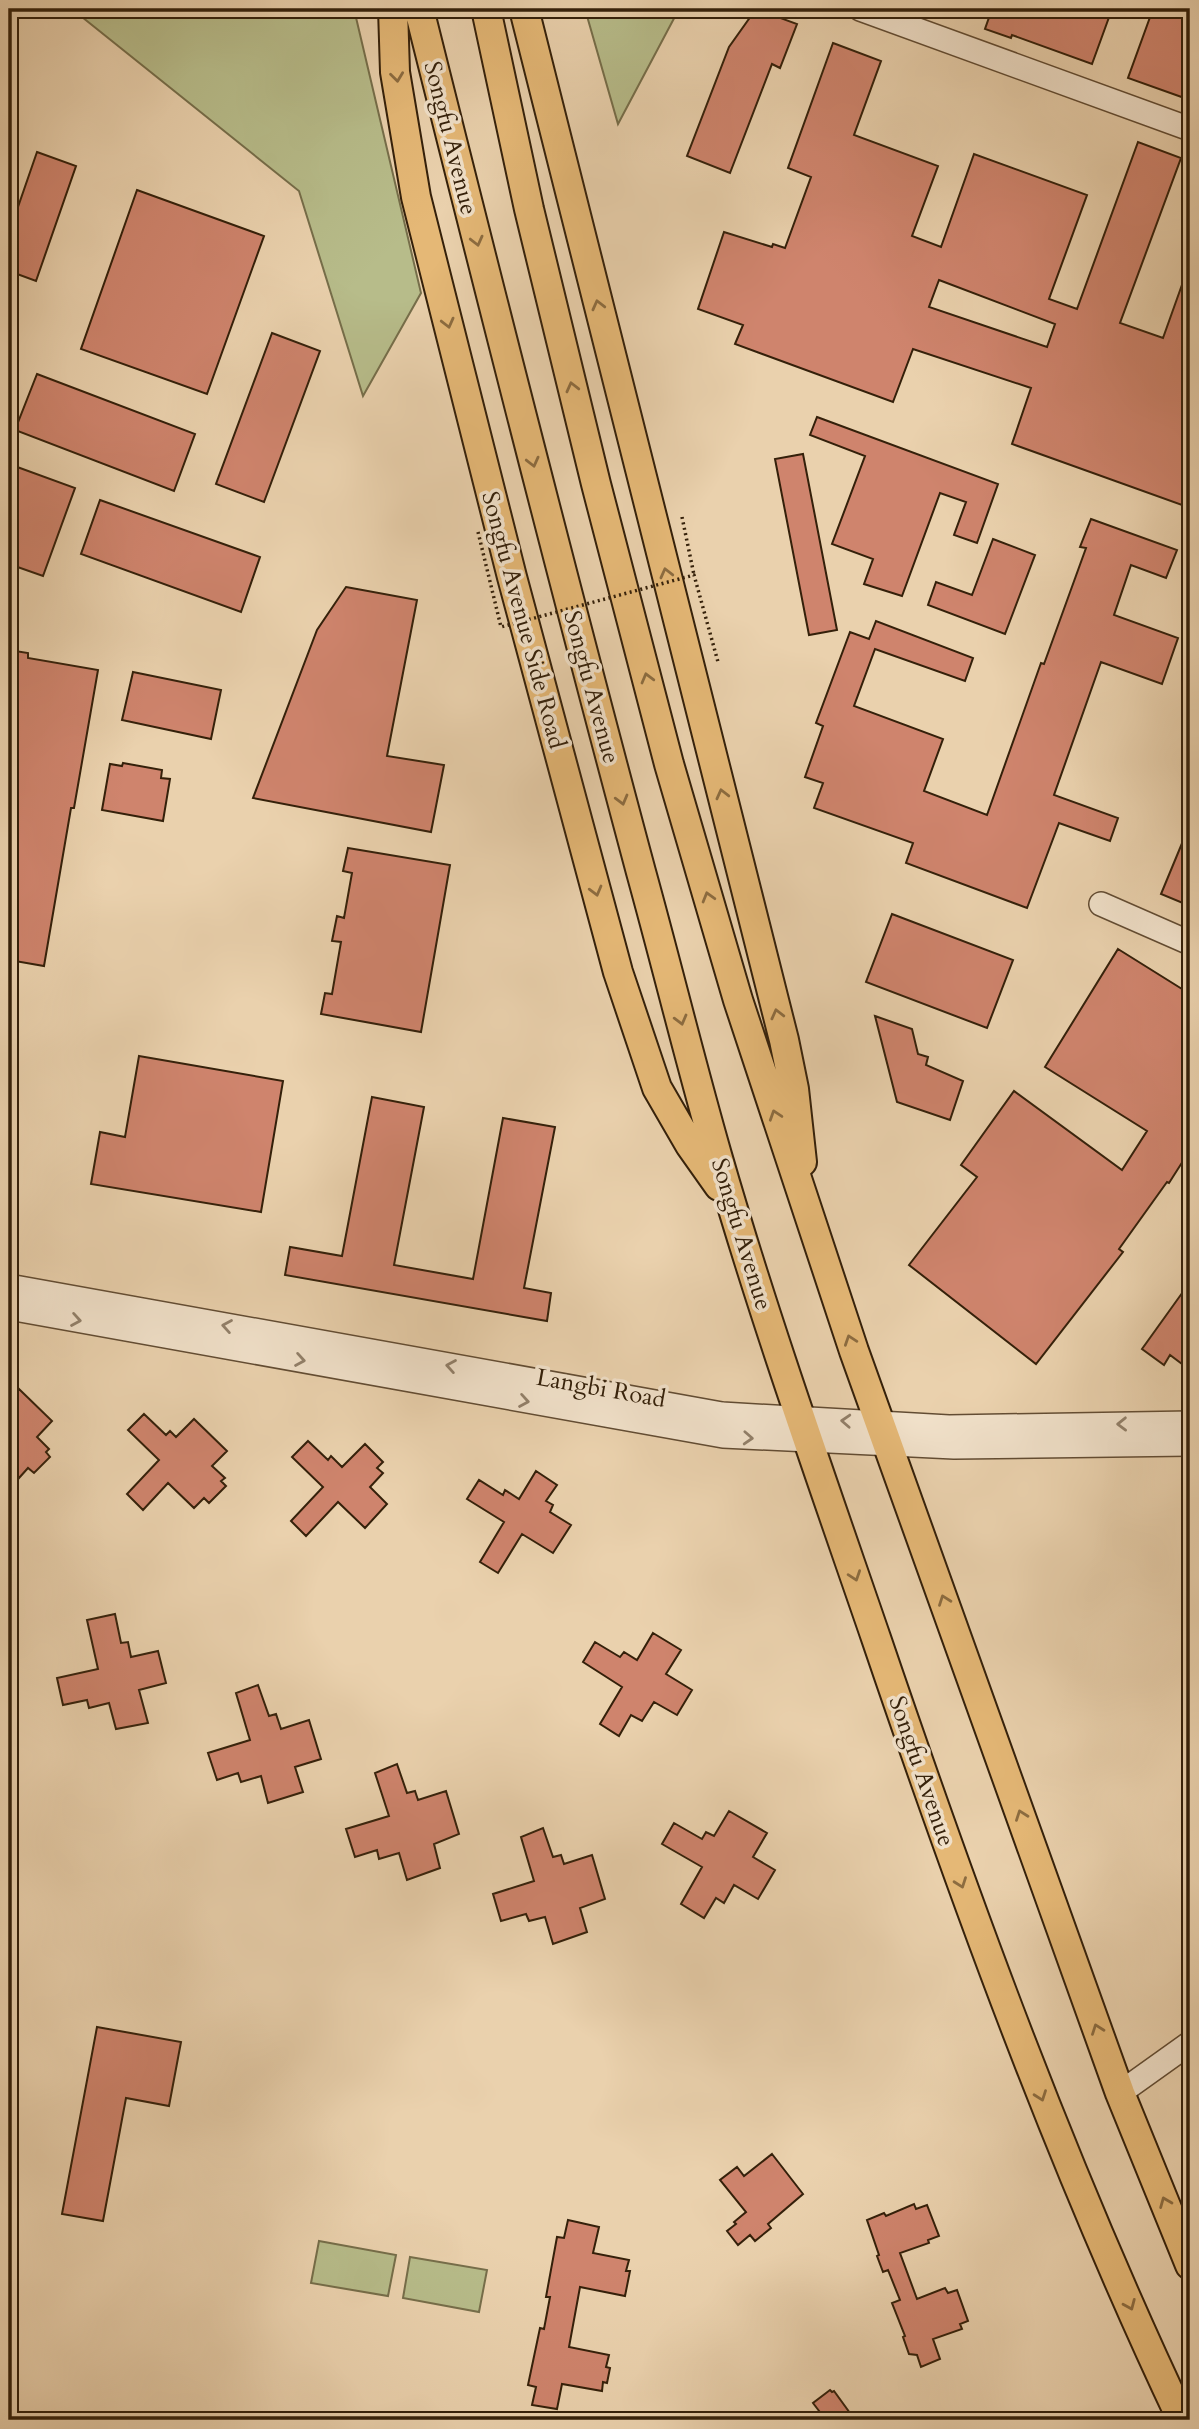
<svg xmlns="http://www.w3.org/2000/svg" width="1199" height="2429" viewBox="0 0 1199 2429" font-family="Cardo,serif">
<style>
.green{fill:#b7bc8a;stroke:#766e4a;stroke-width:2}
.building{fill:#cf846d;stroke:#34200a;stroke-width:2;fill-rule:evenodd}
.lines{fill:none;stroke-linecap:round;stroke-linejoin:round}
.minor-casing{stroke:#624c33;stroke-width:26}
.major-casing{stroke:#34200a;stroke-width:32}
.path{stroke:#34200a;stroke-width:3.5;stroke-dasharray:2 3.5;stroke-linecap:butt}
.minor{stroke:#f1e1ca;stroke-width:23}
.major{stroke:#e5b876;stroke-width:28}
.path-bridge{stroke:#34200a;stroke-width:3.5;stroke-dasharray:2 3.5;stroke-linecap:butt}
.oneway{stroke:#8c6c40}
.oneway2{stroke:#92806a}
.labels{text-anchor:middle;stroke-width:7;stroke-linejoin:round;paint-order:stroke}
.street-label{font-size:24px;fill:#34200a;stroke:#f1e1ca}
</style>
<rect width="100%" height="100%" fill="#ead1ad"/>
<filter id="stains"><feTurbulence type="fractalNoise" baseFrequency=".00286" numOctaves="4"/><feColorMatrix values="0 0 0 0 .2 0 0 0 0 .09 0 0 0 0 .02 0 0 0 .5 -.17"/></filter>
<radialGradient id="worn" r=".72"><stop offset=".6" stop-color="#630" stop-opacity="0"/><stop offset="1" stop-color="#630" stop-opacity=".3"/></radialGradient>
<!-- green -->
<path class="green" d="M 72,9 L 354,9 L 421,293 L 363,396 L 299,191 Z
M 585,9 L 679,9 L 618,124 Z
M 319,2241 L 396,2255 L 388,2296 L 311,2283 Z
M 410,2257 L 487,2270 L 479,2312 L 403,2298 Z"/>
<!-- building -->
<path class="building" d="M 756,9 L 797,24 L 780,68 L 772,64 L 730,173 L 687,156 L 729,47 Z
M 992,9 L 1112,9 L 1092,64 L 1012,35 L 1011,38 L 985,29 Z
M 1153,9 L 1190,9 L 1190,100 L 1128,78 Z
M 833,43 L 881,61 L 854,135 L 938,166 L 912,236 L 941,247 L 974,154 L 1087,195 L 1049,299 L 1077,309 L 1138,142 L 1181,158 L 1120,323 L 1163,338 L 1188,268 L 1190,268 L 1190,483 L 1182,505 L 1012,444 L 1031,388 L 913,349 L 893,402 L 735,344 L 743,325 L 698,309 L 724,232 L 772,247 L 773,244 L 785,248 L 811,177 L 788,168 ZM 939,280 L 1055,324 L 1047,347 L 929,307 Z
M 37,152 L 76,166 L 36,281 L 9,271 L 9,233 Z
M 137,190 L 264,236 L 207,394 L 81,349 Z
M 272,333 L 320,351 L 264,502 L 216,484 Z
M 37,374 L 195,434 L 174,491 L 15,430 Z
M 817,417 L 998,484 L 977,543 L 954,535 L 966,502 L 940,493 L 902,596 L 864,584 L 873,559 L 832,544 L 865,456 L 810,435 Z
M 803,454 L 837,630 L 809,635 L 775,459 Z
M 9,464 L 75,488 L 43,576 L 9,564 Z
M 100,500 L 260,557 L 241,612 L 81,554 Z
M 1091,519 L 1177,550 L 1166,578 L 1131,565 L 1114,615 L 1178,638 L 1162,684 L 1101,662 L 1054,795 L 1118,818 L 1110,841 L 1059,823 L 1027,908 L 906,863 L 913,843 L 814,808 L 823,783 L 805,777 L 823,726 L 816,723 L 850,632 L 869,639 L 876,621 L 973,658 L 965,681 L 875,649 L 854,706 L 943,739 L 924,791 L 987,815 L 1041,663 L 1044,664 L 1086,548 L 1080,547 Z
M 993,539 L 1035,555 L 1005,634 L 928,605 L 936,582 L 972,595 Z
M 346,587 L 417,600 L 387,756 L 444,765 L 431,832 L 253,798 L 317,630 Z
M 9,650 L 28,653 L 28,658 L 98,670 L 74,808 L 71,808 L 44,966 L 9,960 Z
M 133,672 L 221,690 L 211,739 L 122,720 Z
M 123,763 L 162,770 L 161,778 L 170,779 L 163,821 L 102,810 L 110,764 L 122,766 Z
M 1190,824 L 1190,906 L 1161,894 Z
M 348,848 L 450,865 L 421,1032 L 321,1014 L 325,993 L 332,994 L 341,942 L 332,941 L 337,916 L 344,918 L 352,873 L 343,871 Z
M 892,914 L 1013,960 L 987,1028 L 866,982 Z
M 1118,949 L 1190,994 L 1190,1150 L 1169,1183 L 1167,1182 L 1119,1249 L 1123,1252 L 1036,1364 L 909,1265 L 977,1177 L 961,1165 L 1014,1091 L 1122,1170 L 1147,1131 L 1045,1067 Z
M 875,1016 L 912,1029 L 918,1054 L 928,1057 L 926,1065 L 963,1081 L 950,1120 L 897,1102 Z
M 139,1056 L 283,1081 L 261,1212 L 91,1184 L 100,1132 L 125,1137 Z
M 372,1097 L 424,1107 L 394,1265 L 473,1279 L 503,1118 L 555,1127 L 524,1288 L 551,1293 L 547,1321 L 285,1275 L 290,1247 L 342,1256 Z
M 1190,1282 L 1190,1370 L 1170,1355 L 1164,1365 L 1142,1349 Z
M 19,1389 L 52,1421 L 37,1437 L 49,1449 L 46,1452 L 50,1457 L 34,1473 L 28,1468 L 19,1478 L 9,1469 L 9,1399 Z
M 144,1414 L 166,1435 L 170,1431 L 176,1437 L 194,1419 L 227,1451 L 212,1466 L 225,1478 L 221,1481 L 226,1486 L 209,1503 L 204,1498 L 194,1508 L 168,1483 L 143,1510 L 127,1494 L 159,1460 L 128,1430 Z
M 308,1441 L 328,1460 L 331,1456 L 342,1467 L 365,1444 L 383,1462 L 377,1468 L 383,1473 L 370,1487 L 387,1504 L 365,1528 L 338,1502 L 306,1536 L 291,1521 L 323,1487 L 292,1457 Z
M 536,1471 L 557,1485 L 546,1501 L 553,1505 L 550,1512 L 571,1525 L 553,1553 L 522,1534 L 498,1573 L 480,1562 L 504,1522 L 467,1499 L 479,1480 L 503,1495 L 505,1490 L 519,1499 Z
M 115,1614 L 121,1643 L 128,1642 L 131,1657 L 158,1651 L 166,1683 L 139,1690 L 148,1723 L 116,1729 L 109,1703 L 89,1708 L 87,1700 L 63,1705 L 57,1678 L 98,1669 L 87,1620 Z
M 653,1633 L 681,1650 L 666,1674 L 692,1690 L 677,1715 L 654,1702 L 642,1721 L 631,1715 L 619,1736 L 600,1724 L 622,1687 L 583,1662 L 595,1642 L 620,1657 L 624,1652 L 637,1660 Z
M 258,1685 L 269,1716 L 276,1714 L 281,1729 L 309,1720 L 321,1759 L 295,1767 L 303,1792 L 268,1803 L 261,1776 L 241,1782 L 238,1773 L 217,1780 L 208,1753 L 250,1740 L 236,1693 Z
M 397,1764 L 407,1793 L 415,1791 L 418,1800 L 446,1791 L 459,1834 L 434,1844 L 440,1868 L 407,1880 L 399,1853 L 379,1859 L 377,1850 L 355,1857 L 346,1829 L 389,1816 L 375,1773 Z
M 729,1811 L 767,1833 L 753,1857 L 775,1870 L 758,1899 L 734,1885 L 724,1903 L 716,1898 L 704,1918 L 681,1904 L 702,1867 L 662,1844 L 674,1823 L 702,1839 L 706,1832 L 714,1836 Z
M 543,1828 L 553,1857 L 561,1855 L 564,1864 L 592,1855 L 605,1899 L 580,1908 L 587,1932 L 553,1944 L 545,1917 L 529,1921 L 526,1914 L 501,1921 L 493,1894 L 534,1881 L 521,1837 Z
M 97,2027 L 181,2042 L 169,2106 L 126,2098 L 103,2221 L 62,2214 Z
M 772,2154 L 803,2194 L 768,2224 L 771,2228 L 755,2241 L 750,2235 L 738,2245 L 727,2231 L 736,2224 L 734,2222 L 746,2212 L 720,2180 L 737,2167 L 744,2176 Z
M 914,2204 L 916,2209 L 927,2205 L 939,2236 L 928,2240 L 929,2243 L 900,2253 L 917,2299 L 945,2288 L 948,2293 L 957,2290 L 968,2321 L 960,2324 L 962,2329 L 933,2339 L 940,2359 L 921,2367 L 917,2355 L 909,2354 L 903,2337 L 905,2336 L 892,2303 L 900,2300 L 888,2270 L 883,2272 L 877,2256 L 879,2255 L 867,2220 L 884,2213 L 886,2216 Z
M 568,2220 L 599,2227 L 593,2253 L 629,2260 L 626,2271 L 630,2271 L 625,2296 L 580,2287 L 569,2347 L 609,2355 L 606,2367 L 610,2368 L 607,2383 L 603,2382 L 602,2391 L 562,2384 L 557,2409 L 532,2405 L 536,2387 L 528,2385 L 540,2328 L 544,2329 L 550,2297 L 546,2297 L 557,2237 L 564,2238 Z
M 830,2390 L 832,2392 L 834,2391 L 855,2420 L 826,2420 L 813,2403 Z"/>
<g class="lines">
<defs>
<path id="minor" d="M 860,9 L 1190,129
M 1101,904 L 1190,943
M 9,1286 L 722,1414 L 949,1427 L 1190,1423
M 9,1308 L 723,1436 L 954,1447 L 1190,1444
M 1120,2093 L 1190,2043"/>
<path id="major" d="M 393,9 L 395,72 L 416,197 L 512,577 L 618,972 L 657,1088 L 690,1145 L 719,1186
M 419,9 C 491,297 564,585 641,872 C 667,966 690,1061 717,1155 C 764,1318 821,1478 876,1638 C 966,1903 1062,2167 1182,2420
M 486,9 L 529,209 L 596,484 L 669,764 L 738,1000 L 854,1351 L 1120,2093 L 1190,2265
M 524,9 L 784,1040 L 794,1089 L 802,1162"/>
</defs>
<!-- minor casing -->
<use href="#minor" class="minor-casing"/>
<!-- major casing -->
<use href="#major" class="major-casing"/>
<!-- path -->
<path class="path" d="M 682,517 L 694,575"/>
<!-- minor -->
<use href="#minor" class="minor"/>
<!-- major -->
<use href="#major" class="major"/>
<!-- path-bridge -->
<path class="path-bridge" d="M 478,532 L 501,627 L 694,575 L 718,662"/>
</g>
<!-- one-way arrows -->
<defs><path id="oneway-chevron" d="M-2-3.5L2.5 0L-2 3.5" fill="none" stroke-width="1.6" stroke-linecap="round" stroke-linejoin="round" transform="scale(1.75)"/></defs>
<g class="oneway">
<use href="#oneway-chevron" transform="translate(397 77) rotate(83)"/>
<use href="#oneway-chevron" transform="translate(477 241) rotate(76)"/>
<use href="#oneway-chevron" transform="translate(598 305) rotate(-104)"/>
<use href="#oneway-chevron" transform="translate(448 323) rotate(76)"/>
<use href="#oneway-chevron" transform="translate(572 387) rotate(-104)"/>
<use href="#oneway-chevron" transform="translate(533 462) rotate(76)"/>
<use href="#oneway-chevron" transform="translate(666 573) rotate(-104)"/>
<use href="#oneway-chevron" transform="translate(647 678) rotate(-105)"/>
<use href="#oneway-chevron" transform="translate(722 794) rotate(-104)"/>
<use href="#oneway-chevron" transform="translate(622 800) rotate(75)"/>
<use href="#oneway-chevron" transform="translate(596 891) rotate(75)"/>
<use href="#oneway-chevron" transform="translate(708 897) rotate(-106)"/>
<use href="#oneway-chevron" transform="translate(777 1014) rotate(-104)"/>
<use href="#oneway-chevron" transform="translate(681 1020) rotate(75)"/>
<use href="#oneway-chevron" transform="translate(775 1115) rotate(-108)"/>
<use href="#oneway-chevron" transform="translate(850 1340) rotate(-109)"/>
<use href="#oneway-chevron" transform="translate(855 1576) rotate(71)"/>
<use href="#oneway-chevron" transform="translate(944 1600) rotate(-110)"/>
<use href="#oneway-chevron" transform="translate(1021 1815) rotate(-110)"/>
<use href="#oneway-chevron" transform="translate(961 1883) rotate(70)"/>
<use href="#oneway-chevron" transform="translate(1097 2029) rotate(-110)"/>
<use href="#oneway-chevron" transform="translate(1041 2096) rotate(70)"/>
<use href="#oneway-chevron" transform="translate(1165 2202) rotate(-112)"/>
<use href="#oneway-chevron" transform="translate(1130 2305) rotate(67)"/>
</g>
<g class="oneway2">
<use href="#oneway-chevron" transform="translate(76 1320) rotate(10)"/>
<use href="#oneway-chevron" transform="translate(227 1326) rotate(-170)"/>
<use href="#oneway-chevron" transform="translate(300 1360) rotate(10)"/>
<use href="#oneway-chevron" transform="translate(451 1366) rotate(-170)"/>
<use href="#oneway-chevron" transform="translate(524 1401) rotate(10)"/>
<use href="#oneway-chevron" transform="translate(846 1421) rotate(-177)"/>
<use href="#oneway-chevron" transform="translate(1122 1424) rotate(179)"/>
<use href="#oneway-chevron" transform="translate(748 1438) rotate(3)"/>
</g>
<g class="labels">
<!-- street labels -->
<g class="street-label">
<text transform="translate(451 138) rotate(76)" y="8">Songfu Avenue</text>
<text transform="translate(524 620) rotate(75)" y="8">Songfu Avenue Side Road</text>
<text transform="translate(592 687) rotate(75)" y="8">Songfu Avenue</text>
<text transform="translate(742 1234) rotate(73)" y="8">Songfu Avenue</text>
<text transform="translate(601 1388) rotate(10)" y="8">Langbi Road</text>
<text transform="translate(922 1771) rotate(71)" y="8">Songfu Avenue</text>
</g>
</g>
<!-- margin -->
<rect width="1199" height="2429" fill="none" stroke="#ead1ad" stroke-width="35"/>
<rect x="10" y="10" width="1178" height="2408" fill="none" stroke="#34200a" stroke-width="3.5"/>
<rect x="18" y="18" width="1164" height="2394" fill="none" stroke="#34200a" stroke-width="2"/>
<rect width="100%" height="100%" filter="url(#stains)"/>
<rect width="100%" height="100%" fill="url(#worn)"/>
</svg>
